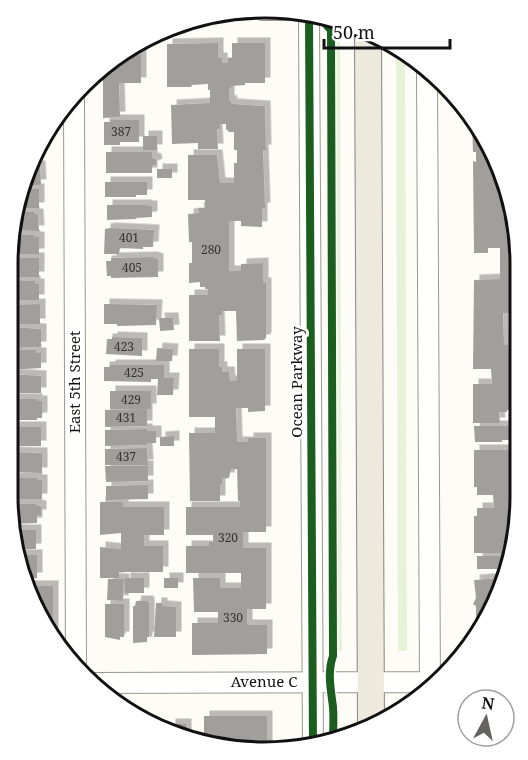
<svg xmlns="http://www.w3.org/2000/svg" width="528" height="760" viewBox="0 0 528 760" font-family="'Noto Serif',serif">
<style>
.green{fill:#e7f3d7}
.building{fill:#a19f9c;filter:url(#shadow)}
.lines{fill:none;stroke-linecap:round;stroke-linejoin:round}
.minor-casing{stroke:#979795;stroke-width:22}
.major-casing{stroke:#858482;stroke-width:28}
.minor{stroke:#fffffe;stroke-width:20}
.major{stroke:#ede9dc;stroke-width:26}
.cycleway-casing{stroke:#fff;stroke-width:11}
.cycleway{stroke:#1b5e20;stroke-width:8}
.labels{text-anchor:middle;stroke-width:6;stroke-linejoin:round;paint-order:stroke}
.number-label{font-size:12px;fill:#353434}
.street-label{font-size:15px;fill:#111;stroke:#fff}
.rim{fill:none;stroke:#111;stroke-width:3}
</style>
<defs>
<filter id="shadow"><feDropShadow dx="5.5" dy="-5.5" stdDeviation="0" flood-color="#0004"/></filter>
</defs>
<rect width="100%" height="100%" fill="#fdfcf7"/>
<!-- green -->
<path class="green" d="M 334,42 L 340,42 L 342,651 L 336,651 Z
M 396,48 L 405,55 L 407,651 L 398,651 Z"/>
<!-- building -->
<path class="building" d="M 218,43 L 218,58 L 222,58 L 222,63 L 228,63 L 228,58 L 232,58 L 232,43 L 265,43 L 265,83 L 245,83 L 245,85 L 231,86 L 231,88 L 229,89 L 229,101 L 231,100 L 232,104 L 265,106 L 266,150 L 263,150 L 265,208 L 262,208 L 262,227 L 241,226 L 241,221 L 229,221 L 229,271 L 241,271 L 241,264 L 263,263 L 263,283 L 266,283 L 266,338 L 264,340 L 237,341 L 236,311 L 222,311 L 222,315 L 219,315 L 220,341 L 189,341 L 189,295 L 208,295 L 208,289 L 205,289 L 205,287 L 200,287 L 200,282 L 189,283 L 189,263 L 192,263 L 192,242 L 189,242 L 188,214 L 199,213 L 198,208 L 205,208 L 205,200 L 188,200 L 188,155 L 217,155 L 220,183 L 234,183 L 234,163 L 237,163 L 237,150 L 234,150 L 234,132 L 229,132 L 226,129 L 226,124 L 220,124 L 220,129 L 217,129 L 218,149 L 198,149 L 198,143 L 172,144 L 171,105 L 210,103 L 210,90 L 208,90 L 208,84 L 192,85 L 191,87 L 167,87 L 167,44 Z
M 122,55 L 141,55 L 141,83 L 119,83 L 120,117 L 103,118 L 103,67 Z
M 111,120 L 139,120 L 139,142 L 120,142 L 120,145 L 104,145 L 104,122 L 111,122 Z
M 472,121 L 474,121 L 494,151 L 503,180 L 503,213 L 513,213 L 518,230 L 519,313 L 503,313 L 504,345 L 508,345 L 508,350 L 513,350 L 513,345 L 519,345 L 519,412 L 507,410 L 507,412 L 499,412 L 500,423 L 473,423 L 473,384 L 492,384 L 491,369 L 473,369 L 474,280 L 500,279 L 500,248 L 488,248 L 488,253 L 474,253 L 473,161 L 476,162 L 476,152 L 473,152 Z
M 143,136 L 157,136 L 157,150 L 143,150 Z
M 106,152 L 152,152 L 152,158 L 156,159 L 157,164 L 152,166 L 152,173 L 106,173 Z
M 30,166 L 40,166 L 41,185 L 23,185 Z
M 157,169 L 172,169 L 172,178 L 157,178 Z
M 105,182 L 147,182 L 147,195 L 136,195 L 136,197 L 105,197 Z
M 22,189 L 39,189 L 39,208 L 15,208 Z
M 107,205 L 147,205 L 147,206 L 152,206 L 152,217 L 136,218 L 137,219 L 107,220 Z
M 13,212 L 34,212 L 34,214 L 38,214 L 39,231 L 12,230 Z
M 110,228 L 154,230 L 153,247 L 143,247 L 143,249 L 120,248 L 119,254 L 104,254 L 105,229 Z
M 12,235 L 34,235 L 35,237 L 39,237 L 39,254 L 12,254 Z
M 152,257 L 158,259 L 158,277 L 111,278 L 111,276 L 107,276 L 106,261 L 111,261 L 111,258 Z
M 12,258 L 39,258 L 39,277 L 11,277 Z
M 11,281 L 35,281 L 35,284 L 39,284 L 39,300 L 11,300 Z
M 40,304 L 40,324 L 11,324 L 11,305 Z
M 104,304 L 157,305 L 156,325 L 117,326 L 117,324 L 104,324 Z
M 159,318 L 173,318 L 174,330 L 160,331 Z
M 10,327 L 41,329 L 41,347 L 10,348 Z
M 112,337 L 142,338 L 142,356 L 106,354 L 107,339 L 112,339 Z
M 157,348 L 173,349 L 172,361 L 156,361 Z
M 189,349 L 219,349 L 219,367 L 222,367 L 222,372 L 229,372 L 230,381 L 237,380 L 237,349 L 265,349 L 265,411 L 248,412 L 248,408 L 236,408 L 237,442 L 248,442 L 248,438 L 266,438 L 266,532 L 243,532 L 243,548 L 266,548 L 266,609 L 247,609 L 247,625 L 267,625 L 267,654 L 192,655 L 192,623 L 218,623 L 218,612 L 194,612 L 193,578 L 220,578 L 220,588 L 241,588 L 241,573 L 186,573 L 186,546 L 209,546 L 209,542 L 213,542 L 213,535 L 186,535 L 186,507 L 240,507 L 240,501 L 238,501 L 237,469 L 231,469 L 229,478 L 222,478 L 222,484 L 220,484 L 220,501 L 190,501 L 189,433 L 215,433 L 215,417 L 189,417 Z
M 10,350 L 36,350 L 36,353 L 41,353 L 41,368 L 10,370 Z
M 110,365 L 164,365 L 164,378 L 174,378 L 173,395 L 157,395 L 158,379 L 151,379 L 151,382 L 104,381 L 104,367 L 110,367 Z
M 10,374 L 41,376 L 41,393 L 9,393 Z
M 110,391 L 151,391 L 151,409 L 110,409 Z
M 9,399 L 37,399 L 37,401 L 42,401 L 42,418 L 37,418 L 37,420 L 9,420 Z
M 147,409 L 147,426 L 105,427 L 105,410 Z
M 474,426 L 509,426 L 510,440 L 502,440 L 502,442 L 475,442 Z
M 9,427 L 41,427 L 41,446 L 8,446 Z
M 147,429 L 147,431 L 156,431 L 156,443 L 147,443 L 147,445 L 105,446 L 105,430 Z
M 174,436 L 174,446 L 160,446 L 160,437 Z
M 147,448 L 148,465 L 105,465 L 105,449 Z
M 474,450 L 516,450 L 516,464 L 520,464 L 520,512 L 509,553 L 474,553 L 474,516 L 477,516 L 477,508 L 494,508 L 493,495 L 477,495 L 477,487 L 474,487 Z
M 8,452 L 42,453 L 42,473 L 8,472 Z
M 105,466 L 148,466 L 148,481 L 106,482 Z
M 8,478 L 37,478 L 37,480 L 42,480 L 42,499 L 8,499 Z
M 148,485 L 148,499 L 106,500 L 106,486 Z
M 100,502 L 123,502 L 123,507 L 164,507 L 164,535 L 144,535 L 144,546 L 163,546 L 163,572 L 119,572 L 119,578 L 100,578 L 100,547 L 121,549 L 121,533 L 100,535 Z
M 9,504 L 36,504 L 36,505 L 41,506 L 41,515 L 37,515 L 37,523 L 11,524 Z
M 12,530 L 36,530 L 36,549 L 15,550 Z
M 15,555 L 37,555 L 37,578 L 23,578 L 16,563 Z
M 477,556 L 508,556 L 508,558 L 505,569 L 477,569 Z
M 125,578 L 144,578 L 144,593 L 125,593 Z
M 164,578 L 178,578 L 178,588 L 164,588 Z
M 503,578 L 494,609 L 474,636 L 474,631 L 476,628 L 476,606 L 473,604 L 476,598 L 474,580 Z
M 108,579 L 124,579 L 123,601 L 107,600 Z
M 27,586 L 53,586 L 53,641 L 51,638 Z
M 136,601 L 148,601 L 149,604 L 149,637 L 147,637 L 147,642 L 133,643 L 133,606 L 135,606 Z
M 156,603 L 162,603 L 162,606 L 176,607 L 176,637 L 154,637 Z
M 105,604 L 124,604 L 124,637 L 120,637 L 120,640 L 105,637 Z
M 204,716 L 267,716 L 267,749 L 231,750 L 204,743 Z
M 170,724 L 186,724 L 186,738 L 170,734 Z"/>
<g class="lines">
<defs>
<path id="minor" d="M 263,10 L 288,10
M 309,16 L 313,748
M 427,72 L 430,691
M 74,97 L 76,667
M 90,683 L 439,682"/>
<path id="major" d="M 368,31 L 371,728"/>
</defs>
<!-- minor casing -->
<use href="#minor" class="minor-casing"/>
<!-- major casing -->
<use href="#major" class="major-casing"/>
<!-- minor -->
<use href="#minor" class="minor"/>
<!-- major -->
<use href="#major" class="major"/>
<defs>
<path id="cycleway" d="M 309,16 L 313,748
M 327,21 L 327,26 L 331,30 L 333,656 C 327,673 331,690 333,707 C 334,718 333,730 333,741"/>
</defs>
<!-- cycleway casing -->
<use href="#cycleway" class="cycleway-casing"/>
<!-- cycleway -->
<use href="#cycleway" class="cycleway"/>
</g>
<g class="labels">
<!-- number labels -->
<g class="number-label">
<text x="121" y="136">387</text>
<text x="129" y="242">401</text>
<text x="211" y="254">280</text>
<text x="132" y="272">405</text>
<text x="124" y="351">423</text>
<text x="134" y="377">425</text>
<text x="131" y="404">429</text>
<text x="126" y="422">431</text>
<text x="126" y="461">437</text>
<text x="228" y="542">320</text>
<text x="233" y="622">330</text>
</g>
<!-- street labels -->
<g class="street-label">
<text transform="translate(75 382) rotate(-90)" y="5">East 5th Street</text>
<text transform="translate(297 382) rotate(-90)" y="5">Ocean Parkway</text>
<text x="264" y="687">Avenue C</text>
</g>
</g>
<!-- crop -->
<path d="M0 0H528V760H0ZM264 18H264A246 246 0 0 1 510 264V496A246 246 0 0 1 264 742H264A246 246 0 0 1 18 496V264A246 246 0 0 1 264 18Z" fill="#fff" fill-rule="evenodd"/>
<path class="rim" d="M264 18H264A246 246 0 0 1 510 264V496A246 246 0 0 1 264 742H264A246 246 0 0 1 18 496V264A246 246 0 0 1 264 18Z"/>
<!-- north arrow -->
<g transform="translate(486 718) rotate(8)"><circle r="28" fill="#ffffff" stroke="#a0a0a0" stroke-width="1.5"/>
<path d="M0-4.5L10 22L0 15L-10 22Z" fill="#646362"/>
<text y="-9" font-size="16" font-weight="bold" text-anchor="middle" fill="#111111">N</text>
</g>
<!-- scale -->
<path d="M324 39v9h126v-9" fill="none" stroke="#111111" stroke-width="3"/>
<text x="333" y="39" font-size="18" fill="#111111" stroke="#ffffff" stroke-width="4.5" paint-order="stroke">50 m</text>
</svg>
